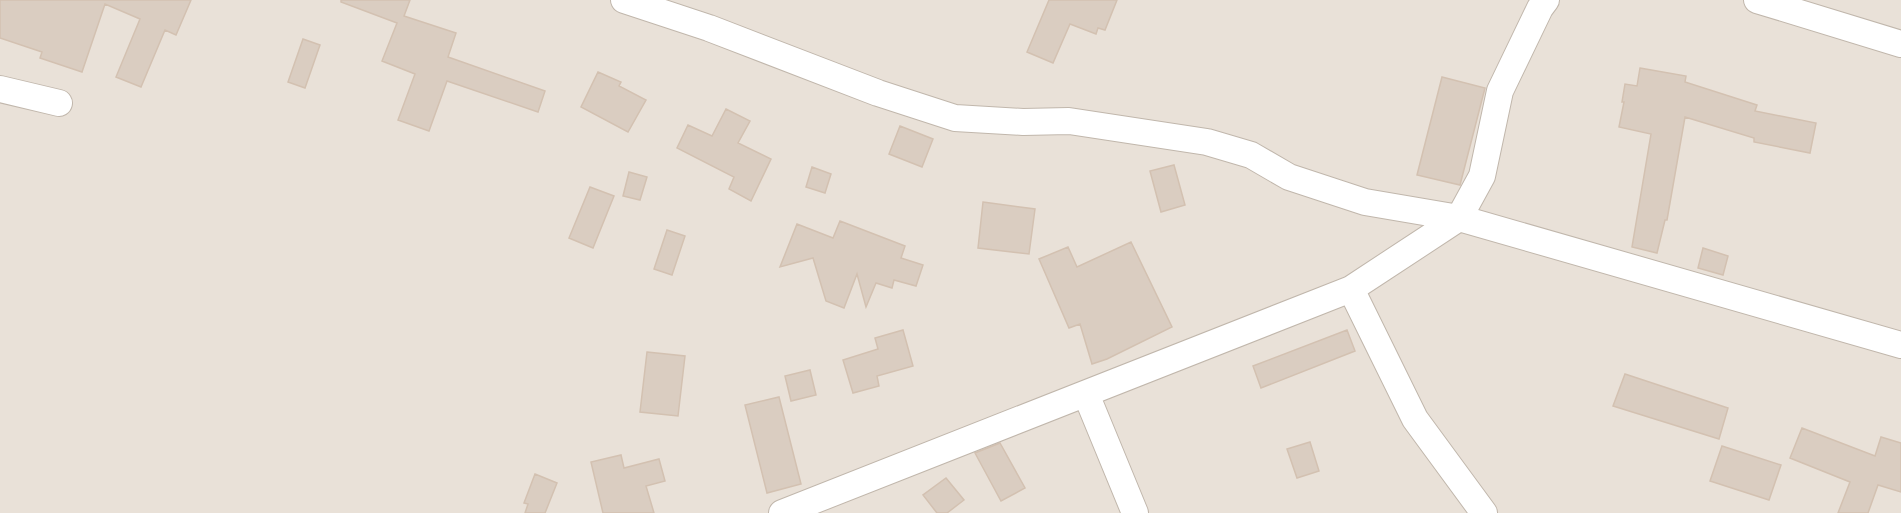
<svg xmlns="http://www.w3.org/2000/svg" width="1901" height="513" viewBox="0 0 1901 513" font-family="'IBM Plex Sans',sans-serif">
<style>
.residential{fill:#e9e1d8}
.building{fill:#dacdc1;stroke:#d3c1b1;stroke-width:1.5}
.lines{fill:none;stroke-linecap:round;stroke-linejoin:round}
.minor-casing{stroke:#c1b7ac;stroke-width:28}
.minor{stroke:#fff;stroke-width:26}
</style>
<rect width="100%" height="100%" fill="#f5f0ea"/>
<!-- residential -->
<path class="residential" d="M 0,0 L 1901,0 L 1901,513 L 0,513 Z"/>
<!-- building -->
<path class="building" d="M 0,0 L 191,0 L 176,35 L 165,30 L 141,87 L 116,77 L 140,19 L 105,4 L 82,72 L 40,58 L 42,52 L 0,38 Z
M 341,0 L 410,0 L 404,16 L 456,33 L 448,57 L 545,91 L 538,112 L 447,81 L 429,131 L 398,120 L 415,74 L 382,61 L 397,23 L 341,2 Z
M 1049,0 L 1117,0 L 1105,30 L 1098,28 L 1096,34 L 1070,24 L 1053,63 L 1027,52 Z
M 303,39 L 320,45 L 305,88 L 288,82 Z
M 1640,68 L 1686,76 L 1685,82 L 1757,105 L 1755,111 L 1816,123 L 1810,153 L 1754,142 L 1754,138 L 1685,117 L 1667,220 L 1665,220 L 1657,253 L 1632,247 L 1651,134 L 1619,127 L 1624,102 L 1622,102 L 1625,84 L 1637,86 Z
M 598,72 L 621,82 L 619,86 L 646,100 L 628,132 L 581,107 Z
M 1442,77 L 1485,88 L 1460,185 L 1417,175 Z
M 726,109 L 750,121 L 738,143 L 771,159 L 751,201 L 729,189 L 734,177 L 677,148 L 688,125 L 712,136 Z
M 900,126 L 933,139 L 922,167 L 889,154 Z
M 1174,165 L 1185,205 L 1161,212 L 1150,171 Z
M 812,167 L 831,174 L 825,193 L 806,187 Z
M 629,172 L 647,177 L 640,200 L 623,196 Z
M 590,187 L 614,196 L 593,248 L 569,238 Z
M 983,202 L 1035,209 L 1029,254 L 978,248 Z
M 840,221 L 905,246 L 901,258 L 923,265 L 916,286 L 894,280 L 892,288 L 876,283 L 866,307 L 857,274 L 844,308 L 826,301 L 813,258 L 780,267 L 797,224 L 833,238 Z
M 667,230 L 685,236 L 672,275 L 654,269 Z
M 1131,242 L 1172,327 L 1107,359 L 1092,364 L 1080,324 L 1069,328 L 1039,259 L 1068,247 L 1077,267 Z
M 1703,248 L 1728,256 L 1723,275 L 1698,268 Z
M 903,330 L 913,366 L 877,376 L 879,386 L 853,393 L 843,360 L 878,349 L 875,338 Z
M 1347,330 L 1355,351 L 1261,388 L 1253,366 Z
M 647,352 L 685,356 L 678,416 L 640,412 Z
M 810,370 L 816,395 L 791,401 L 785,376 Z
M 1625,374 L 1728,408 L 1719,439 L 1613,406 Z
M 779,397 L 801,484 L 767,493 L 745,405 Z
M 1802,428 L 1875,456 L 1881,437 L 1901,443 L 1901,492 L 1878,485 L 1868,513 L 1838,513 L 1850,482 L 1790,458 Z
M 1310,442 L 1319,471 L 1297,478 L 1287,449 Z
M 1000,443 L 1025,488 L 1001,501 L 975,453 Z
M 1722,446 L 1781,465 L 1769,500 L 1710,481 Z
M 621,455 L 624,468 L 659,459 L 665,481 L 646,486 L 654,513 L 603,513 L 591,462 Z
M 535,474 L 557,483 L 545,513 L 525,513 L 528,504 L 524,503 Z
M 946,478 L 964,500 L 947,513 L 937,513 L 923,495 Z"/>
<g class="lines">
<defs>
<path id="minor" d="M 624,0 L 709,28 L 878,93 L 955,118 L 1023,122 L 1069,121 L 1207,142 L 1251,155 L 1289,177 L 1365,202 L 1459,218 L 1901,345
M 1757,0 L 1901,44
M 0,89 L 59,103
M 1351,289 L 1415,419 L 1484,513
M 1086,394 L 1135,513
M 782,513 L 1351,289 L 1459,218 L 1482,176 L 1500,91 L 1540,8 L 1546,0"/>
</defs>
<!-- minor casing -->
<use href="#minor" class="minor-casing"/>
<!-- minor -->
<use href="#minor" class="minor"/>
</g>
</svg>
